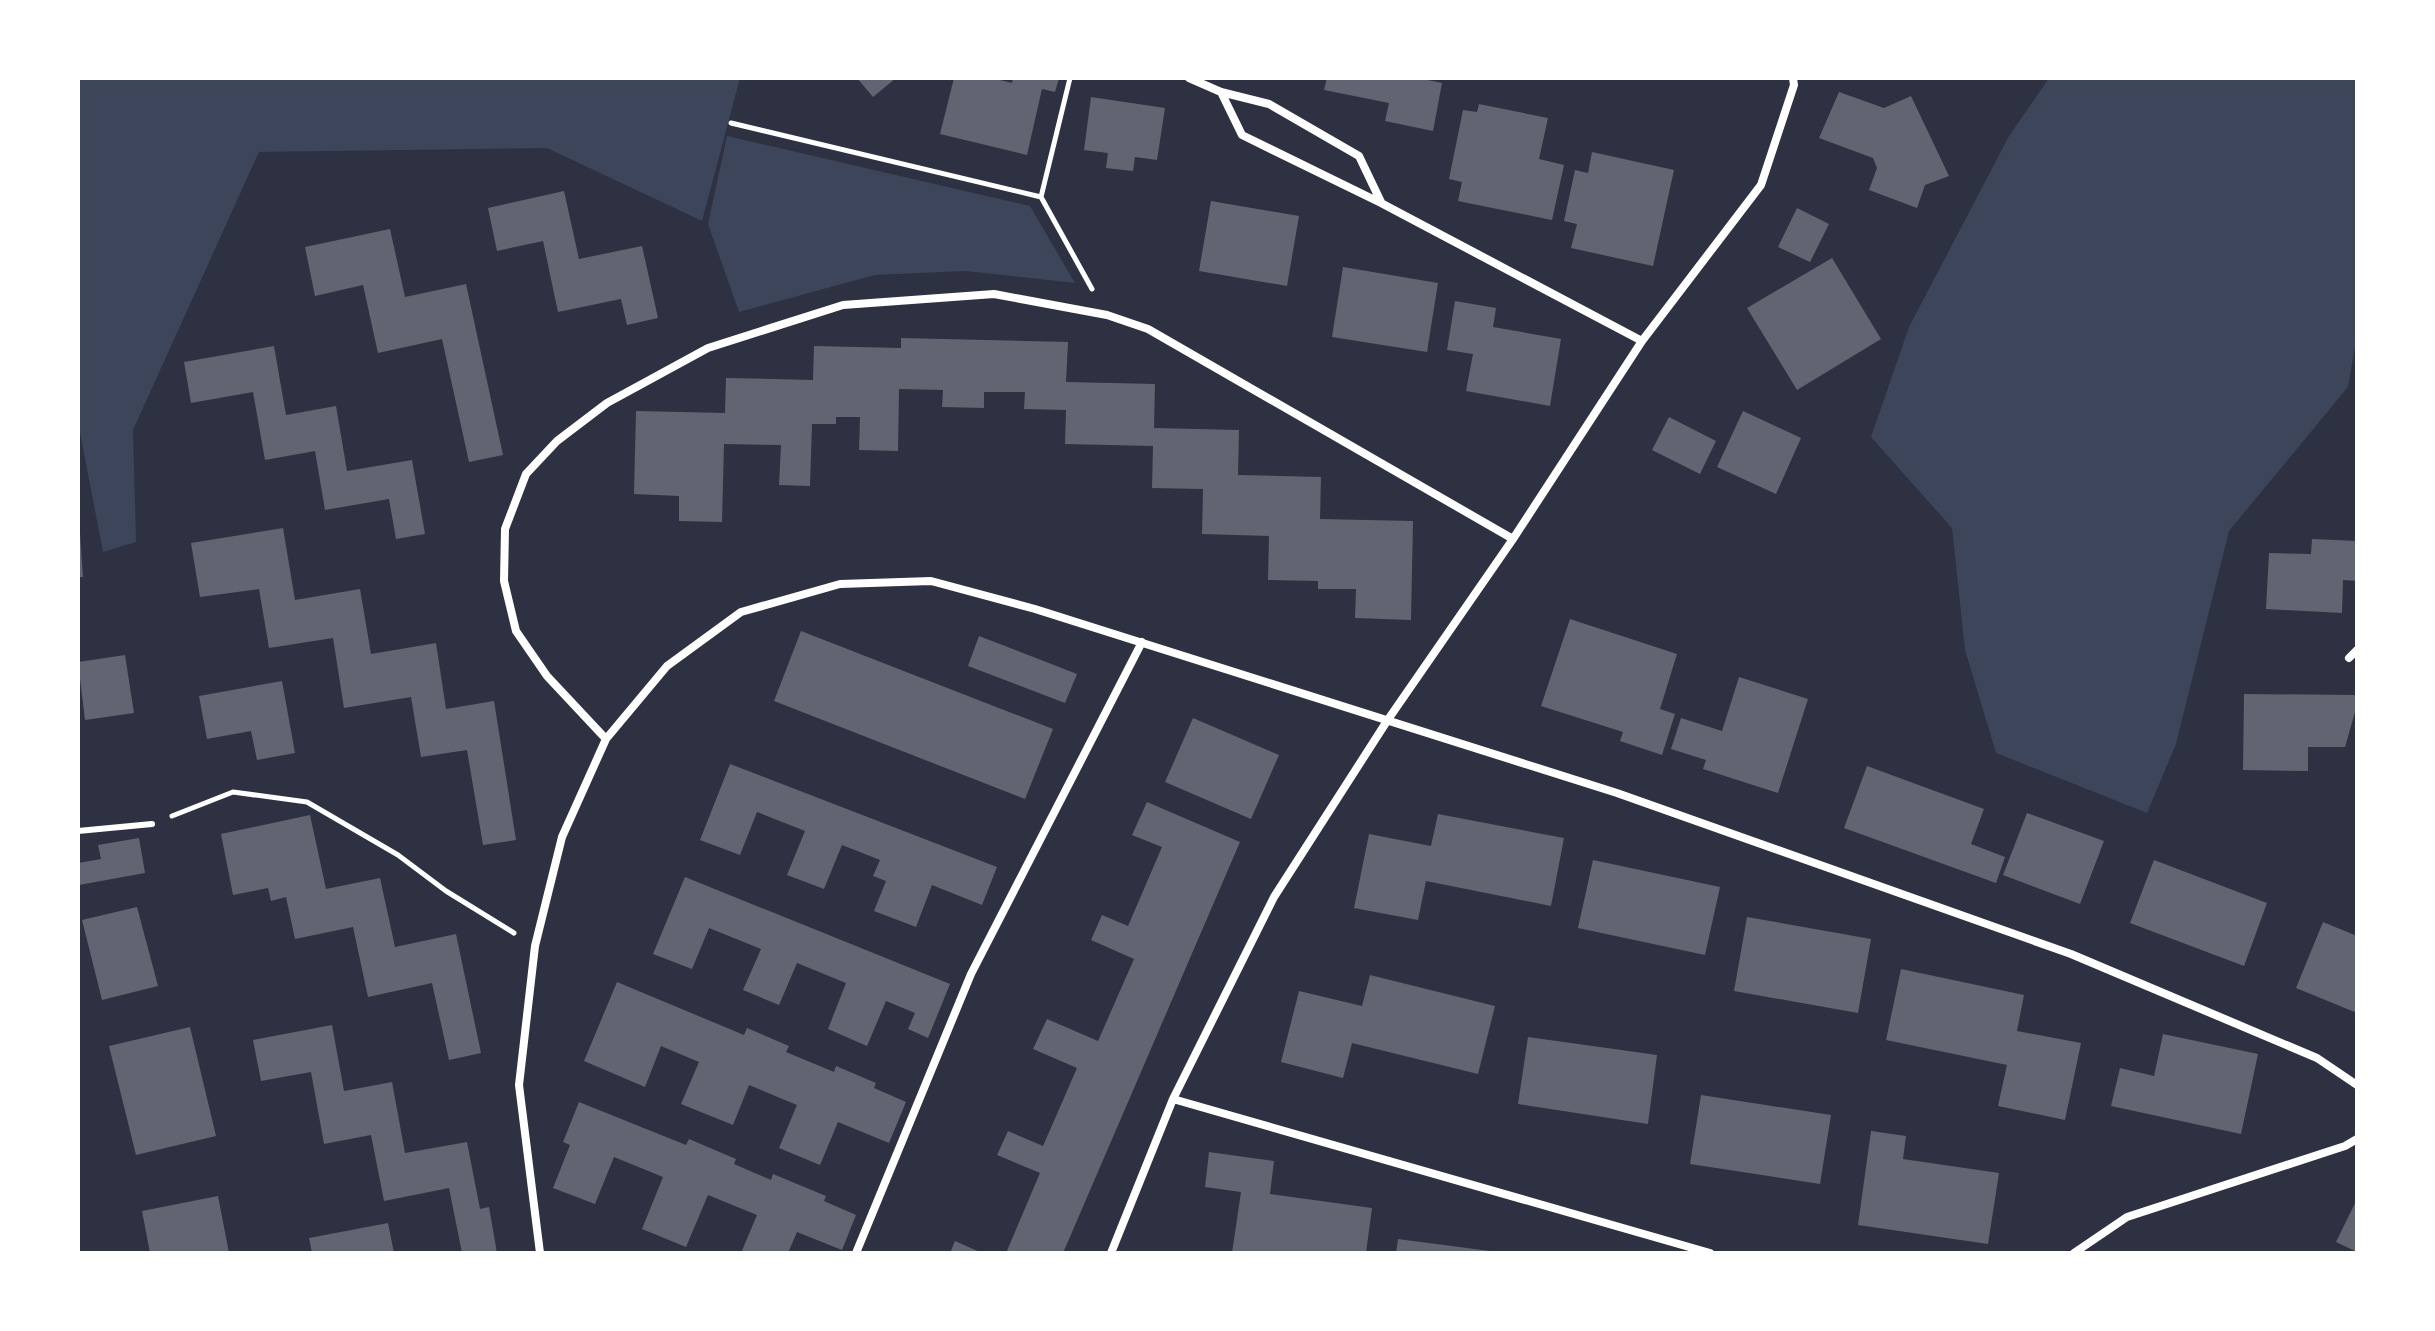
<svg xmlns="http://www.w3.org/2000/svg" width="2435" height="1331" viewBox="0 0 2435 1331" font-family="Montserrat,sans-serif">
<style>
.green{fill:#3c4559}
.building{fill:#626471}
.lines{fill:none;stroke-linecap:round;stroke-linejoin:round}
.path{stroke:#fff;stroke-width:5}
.service{stroke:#fff;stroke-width:6}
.minor{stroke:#fff;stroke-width:8}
</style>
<rect width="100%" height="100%" fill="#2d3142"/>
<!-- green -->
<path class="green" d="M 78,78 L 740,78 L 702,221 L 547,148 L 259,152 L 133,430 L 136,542 L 103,552 L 78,422 Z
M 2049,78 L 2357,78 L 2357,336 L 2348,387 L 2229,531 L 2176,744 L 2147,813 L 1996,753 L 1965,650 L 1952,528 L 1871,437 L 1909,327 L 2009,136 Z
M 727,136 L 1030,206 L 1075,283 L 966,271 L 875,275 L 739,312 L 708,224 Z"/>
<!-- building -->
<path class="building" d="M 857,78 L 896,78 L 873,97 Z
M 954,78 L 992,78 L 1012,83 L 1013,78 L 1059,78 L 1055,92 L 1042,89 L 1027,155 L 940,134 Z
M 1327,78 L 1418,78 L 1442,83 L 1433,131 L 1385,121 L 1389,103 L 1324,90 Z
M 1839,92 L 1884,108 L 1911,96 L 1949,176 L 1925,185 L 1917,208 L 1869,190 L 1877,168 L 1873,158 L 1819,138 Z
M 1091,97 L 1165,108 L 1157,160 L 1135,157 L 1133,171 L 1106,168 L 1108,153 L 1084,150 Z
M 1479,104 L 1548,118 L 1539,159 L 1564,165 L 1552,220 L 1458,201 L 1462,182 L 1449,179 L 1463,110 L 1477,112 Z
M 1592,152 L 1674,170 L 1653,266 L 1571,248 L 1577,224 L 1564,221 L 1575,170 L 1588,173 Z
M 564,191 L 579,259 L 642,246 L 658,318 L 627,325 L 621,299 L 558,312 L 543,241 L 497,251 L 488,208 Z
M 1211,201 L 1299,216 L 1287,286 L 1199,271 Z
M 1797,208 L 1829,224 L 1810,262 L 1778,247 Z
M 390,229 L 405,297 L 466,284 L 503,455 L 469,462 L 442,339 L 378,353 L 363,285 L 315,296 L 305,247 Z
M 1832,258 L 1881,339 L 1797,390 L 1747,308 Z
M 1343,267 L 1438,283 L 1427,352 L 1332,337 Z
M 1455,301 L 1496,308 L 1493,327 L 1561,339 L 1550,406 L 1466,391 L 1473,354 L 1447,350 Z
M 901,338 L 1068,342 L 1066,382 L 1155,384 L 1154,428 L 1239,430 L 1238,475 L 1321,477 L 1320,519 L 1413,521 L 1411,620 L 1355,618 L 1356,589 L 1318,589 L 1318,581 L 1268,580 L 1269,536 L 1202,534 L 1203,489 L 1152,488 L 1153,446 L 1065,444 L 1066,410 L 1024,409 L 1025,392 L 984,392 L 984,408 L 942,407 L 943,390 L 899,389 L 898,451 L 859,450 L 860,417 L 836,417 L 836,424 L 812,424 L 810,486 L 779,485 L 781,445 L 724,444 L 722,522 L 679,521 L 679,496 L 634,494 L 636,411 L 725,413 L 726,378 L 813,380 L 814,346 L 901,348 Z
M 274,346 L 286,415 L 336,406 L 347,471 L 412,460 L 425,534 L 396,539 L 389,499 L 325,510 L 315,451 L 265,460 L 253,392 L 191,403 L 184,362 Z
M 1743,411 L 1801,438 L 1776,494 L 1717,467 Z
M 1669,417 L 1716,441 L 1700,474 L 1652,450 Z
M 283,528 L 295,600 L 360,589 L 371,654 L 436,643 L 446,709 L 494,701 L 516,840 L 483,845 L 467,750 L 421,757 L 411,697 L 344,708 L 333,638 L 269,648 L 259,589 L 200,597 L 191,543 Z
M 78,533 L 80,533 L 83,577 L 78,577 Z
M 2312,539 L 2357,541 L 2357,581 L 2343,580 L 2342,613 L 2266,609 L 2269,553 L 2311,554 Z
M 1570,619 L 1677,654 L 1660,709 L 1675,714 L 1662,755 L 1620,741 L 1623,732 L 1541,706 Z
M 801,631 L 1053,729 L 1025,799 L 774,701 Z
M 979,636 L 1077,674 L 1065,703 L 968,666 Z
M 125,655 L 134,713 L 85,720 L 78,662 Z
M 1739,677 L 1808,699 L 1778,793 L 1703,769 L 1706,760 L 1671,749 L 1681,718 L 1722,731 Z
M 282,681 L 295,753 L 257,760 L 251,731 L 207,739 L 199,696 Z
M 2244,694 L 2357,695 L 2357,705 L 2345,747 L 2308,747 L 2308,771 L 2243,770 Z
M 1193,718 L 1279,755 L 1251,819 L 1165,782 Z
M 730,764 L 997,867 L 982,905 L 932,885 L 916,927 L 874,911 L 886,881 L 873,876 L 880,860 L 842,845 L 824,889 L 787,875 L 805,831 L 757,812 L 740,855 L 700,840 Z
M 1867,766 L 1984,809 L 1971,844 L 2005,857 L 1996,883 L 1844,828 Z
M 1147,802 L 1240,842 L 1063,1253 L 1006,1253 L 1040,1173 L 997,1155 L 1008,1131 L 1043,1146 L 1077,1068 L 1033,1049 L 1047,1019 L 1098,1041 L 1134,959 L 1091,940 L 1102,915 L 1128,926 L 1162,847 L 1132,835 Z
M 2027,813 L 2104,841 L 2080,904 L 2003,875 Z
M 1438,814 L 1564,838 L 1551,906 L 1426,881 L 1418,920 L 1354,908 L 1369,834 L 1431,846 Z
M 310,815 L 326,889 L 380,878 L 395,947 L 456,934 L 481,1053 L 449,1060 L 432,983 L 368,997 L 353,927 L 295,939 L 286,897 L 271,901 L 268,888 L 233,895 L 221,834 Z
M 139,838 L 145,873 L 79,885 L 78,863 L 101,859 L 98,845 Z
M 1593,860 L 1720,887 L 1705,955 L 1578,928 Z
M 2154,860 L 2267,903 L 2244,966 L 2130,923 Z
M 685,877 L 950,984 L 928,1038 L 908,1029 L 915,1013 L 886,1001 L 867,1046 L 828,1029 L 846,983 L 797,963 L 779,1005 L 743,990 L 761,949 L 709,928 L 692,969 L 653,954 Z
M 137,907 L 158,986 L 102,1000 L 82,920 Z
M 1747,917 L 1871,939 L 1858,1013 L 1734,991 Z
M 2323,922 L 2357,936 L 2357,1013 L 2296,988 Z
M 1901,969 L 2024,995 L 2017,1031 L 2081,1043 L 2065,1120 L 1998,1106 L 2007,1065 L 1886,1040 Z
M 1370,975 L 1495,1006 L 1478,1074 L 1352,1043 L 1343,1078 L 1281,1062 L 1299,991 L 1362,1006 Z
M 617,982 L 744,1035 L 747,1028 L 789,1046 L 786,1052 L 834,1072 L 836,1066 L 876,1083 L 874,1088 L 906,1102 L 889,1143 L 838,1122 L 820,1165 L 779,1148 L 797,1105 L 749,1085 L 733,1125 L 681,1104 L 699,1062 L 661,1046 L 645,1087 L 584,1061 Z
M 332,1025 L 344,1091 L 392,1082 L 405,1153 L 467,1142 L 480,1209 L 489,1207 L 497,1253 L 462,1253 L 449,1188 L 384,1201 L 371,1135 L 324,1144 L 311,1072 L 261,1081 L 253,1040 Z
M 190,1027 L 216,1136 L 136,1155 L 109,1046 Z
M 2163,1034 L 2258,1054 L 2241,1134 L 2111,1106 L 2120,1068 L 2154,1076 Z
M 1528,1037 L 1657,1055 L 1648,1124 L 1518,1104 Z
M 1701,1095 L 1831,1115 L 1820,1184 L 1690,1164 Z
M 579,1102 L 686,1145 L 689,1139 L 736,1159 L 734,1164 L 771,1180 L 773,1174 L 826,1196 L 824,1201 L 856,1215 L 842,1250 L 797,1232 L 788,1253 L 741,1253 L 757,1215 L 708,1195 L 686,1247 L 642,1229 L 663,1177 L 614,1157 L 595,1204 L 553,1188 L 570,1145 L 563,1142 Z
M 1871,1131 L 1906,1136 L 1903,1159 L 1999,1173 L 1988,1244 L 1858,1225 Z
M 1209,1152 L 1274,1161 L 1270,1194 L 1372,1208 L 1366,1253 L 1232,1253 L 1241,1192 L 1205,1187 Z
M 218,1196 L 229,1253 L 150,1253 L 142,1211 Z
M 2357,1199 L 2357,1252 L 2336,1242 Z
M 388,1223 L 394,1253 L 312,1253 L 309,1238 Z
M 1398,1239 L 1490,1251 L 1490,1253 L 1396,1253 Z
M 955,1241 L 982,1253 L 950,1253 Z"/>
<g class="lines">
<!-- path -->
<path class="path" d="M 1070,78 L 1041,197 L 1092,289
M 731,123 L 1041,197
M 172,816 L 233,792 L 307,802 L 398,855 L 446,891 L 514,933"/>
<!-- service -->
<path class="service" d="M 78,831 L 152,824"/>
<!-- minor -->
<path class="minor" d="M 1189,78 L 1221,92 L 1269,104 L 1359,156 L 1381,202
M 1221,92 L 1242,135 L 1381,203 L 1642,341
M 2349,658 L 2357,650
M 606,739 L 547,676 L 516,631 L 504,581 L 505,529 L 526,474 L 557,441 L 607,403 L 708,348 L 843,305 L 994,294 L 1107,315 L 1148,329 L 1513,539
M 1173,1099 L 1710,1253
M 540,1253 L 519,1085 L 535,946 L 562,837 L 606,739 L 667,666 L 741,612 L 840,584 L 931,581 L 1035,609 L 1617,793 L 2071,954 L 2317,1058 L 2357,1085
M 856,1253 L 971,974 L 1142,642
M 1111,1253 L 1173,1099 L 1274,897 L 1387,721 L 1513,539 L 1642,341 L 1761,185 L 1794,85 L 1793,78
M 2074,1253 L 2127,1217 L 2345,1146 L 2357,1139"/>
</g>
<!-- border -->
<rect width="2435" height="1331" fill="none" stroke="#ffffff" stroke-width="160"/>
</svg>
